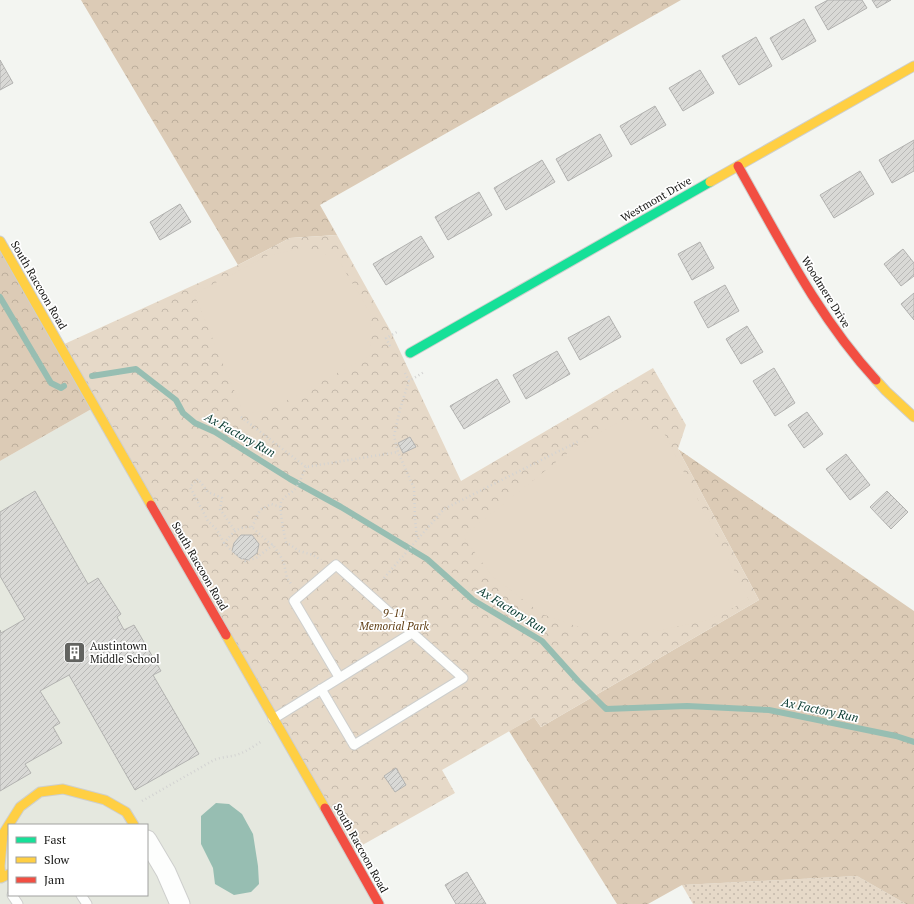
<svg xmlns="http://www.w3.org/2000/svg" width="914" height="904" viewBox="0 0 914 904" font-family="'PT Serif',serif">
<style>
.built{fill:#e5e8df;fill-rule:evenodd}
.grass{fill:url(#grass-dots)}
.forest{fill:url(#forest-crowns)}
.park{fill:url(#park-crowns)}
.garden{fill:#e6d9c8}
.water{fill:#97beb2}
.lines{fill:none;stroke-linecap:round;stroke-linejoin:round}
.stream{stroke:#97beb2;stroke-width:6}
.building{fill:url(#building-hatch);stroke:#b2b2b0}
.lane-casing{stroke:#cecfcd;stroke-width:11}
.street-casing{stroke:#cecfcd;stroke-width:21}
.fast-casing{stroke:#cecfcd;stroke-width:11}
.slow-casing{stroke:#cecfcd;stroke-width:11}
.jam-casing{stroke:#cecfcd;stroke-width:11}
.path{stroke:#d3d3d2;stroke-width:2.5;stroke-dasharray:1 3;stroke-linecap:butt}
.lane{stroke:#fdfefd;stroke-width:9}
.street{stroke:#fdfefd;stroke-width:19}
.fast{stroke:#16e098;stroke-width:9}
.slow{stroke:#ffcf43;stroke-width:9}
.jam{stroke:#f24e42;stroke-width:9}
.labels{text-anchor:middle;stroke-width:3.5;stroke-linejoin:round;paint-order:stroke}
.street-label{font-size:11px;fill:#141412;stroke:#fff}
.park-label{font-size:11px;font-style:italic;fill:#603f15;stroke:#fff}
.poi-label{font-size:11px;fill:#141412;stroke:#fff;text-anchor:start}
.water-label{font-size:12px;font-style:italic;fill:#05382e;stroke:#fff}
</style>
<defs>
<pattern id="grass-dots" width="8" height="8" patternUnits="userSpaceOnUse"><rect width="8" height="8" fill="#e6d9c8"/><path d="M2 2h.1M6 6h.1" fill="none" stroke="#c4b9ab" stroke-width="1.8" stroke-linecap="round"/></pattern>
<pattern id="forest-crowns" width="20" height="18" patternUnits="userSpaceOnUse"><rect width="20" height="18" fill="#dccbb6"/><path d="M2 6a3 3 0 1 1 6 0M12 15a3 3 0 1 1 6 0" fill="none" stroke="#bcad9b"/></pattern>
<pattern id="park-crowns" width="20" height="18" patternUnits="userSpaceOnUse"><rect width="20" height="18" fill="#e6d9c8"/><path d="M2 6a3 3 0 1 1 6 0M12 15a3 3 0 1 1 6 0" fill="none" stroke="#c4b9ab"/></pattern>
<pattern id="building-hatch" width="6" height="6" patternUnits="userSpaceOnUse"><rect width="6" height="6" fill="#d9d9d6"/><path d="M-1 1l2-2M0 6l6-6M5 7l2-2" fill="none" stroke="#b9b9b7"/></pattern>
</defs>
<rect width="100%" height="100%" fill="#f3f5f1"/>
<!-- built -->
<path class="built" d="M 95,407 L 379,904 L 0,904 L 0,461 ZM 9,825 L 147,825 L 147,895 L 9,895 Z"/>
<!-- grass -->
<path class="grass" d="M 857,876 L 906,904 L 693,904 L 682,885 Z"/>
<!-- forest -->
<path class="forest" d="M 81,0 L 681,0 L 320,205 L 337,235 L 290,238 L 238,265 Z
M 0,241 L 95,407 L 0,461 Z
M 678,449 L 914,611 L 914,904 L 906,904 L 857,876 L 682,885 L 648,904 L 617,904 L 509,731 L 534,717 L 541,727 L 759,600 Z"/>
<!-- park -->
<path class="park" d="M 337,235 L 390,330 L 461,481 L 653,368 L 686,425 L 678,449 L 759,600 L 541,727 L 534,717 L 442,770 L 455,793 L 350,852 L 60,346 L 238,265 L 290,238 Z"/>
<!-- garden -->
<path class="garden" d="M 304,247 L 337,258 L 371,314 L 370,355 L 260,415 L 242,409 L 194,294 L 267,256 Z
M 636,419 L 644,420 L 651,431 L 663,431 L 749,600 L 708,620 L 652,632 L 593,632 L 542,614 L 492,576 L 463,536 L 575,447 L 615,424 Z"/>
<!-- water -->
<path class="water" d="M 216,803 L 229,804 L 242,814 L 253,834 L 258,866 L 259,884 L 251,892 L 234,895 L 215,884 L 213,868 L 201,844 L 201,816 Z"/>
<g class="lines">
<!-- stream -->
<path class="stream" d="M 0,297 L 51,383 L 61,388 L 64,386
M 92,376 L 136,369 L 176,400 L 183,413 L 195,423 L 215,432 L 290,479 L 341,507 L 427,559 L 473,600 L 542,641 L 578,681 L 606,709 L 687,706 L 769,710 L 896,736 L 914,742"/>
</g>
<!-- building -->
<path class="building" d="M 828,0 L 862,0 L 867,8 L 828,30 L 815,7 Z
M 872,0 L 891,0 L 877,8 Z
M 804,19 L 816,41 L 782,60 L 770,38 Z
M 756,37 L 772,66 L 739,85 L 722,56 Z
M 0,60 L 13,83 L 0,90 Z
M 700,70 L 714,93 L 683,111 L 669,88 Z
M 655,106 L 666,125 L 631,145 L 620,126 Z
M 600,134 L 612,156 L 568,181 L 556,159 Z
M 914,140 L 914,171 L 892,183 L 879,160 Z
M 542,160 L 555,182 L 506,210 L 494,188 Z
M 860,171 L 874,194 L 834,218 L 820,195 Z
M 479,192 L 492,215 L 448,240 L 435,217 Z
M 180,204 L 191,222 L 160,240 L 150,222 Z
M 421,236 L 434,257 L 386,285 L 373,264 Z
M 700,242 L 714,268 L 692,280 L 678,254 Z
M 903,249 L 914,263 L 914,276 L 901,286 L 884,264 Z
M 725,285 L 739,311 L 708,328 L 694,302 Z
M 914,293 L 914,320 L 901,304 Z
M 609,316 L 621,337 L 580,360 L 568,338 Z
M 747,326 L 763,352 L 741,364 L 726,339 Z
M 557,351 L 570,374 L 526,399 L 513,375 Z
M 774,368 L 795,403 L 775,416 L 753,381 Z
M 497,379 L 510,402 L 464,429 L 450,406 Z
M 807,412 L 823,434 L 804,448 L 788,425 Z
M 410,437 L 416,447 L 403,453 L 398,443 Z
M 846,454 L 870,485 L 850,500 L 826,469 Z
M 35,491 L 88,584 L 98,578 L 121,614 L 117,617 L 124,630 L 134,625 L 161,671 L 153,675 L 199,754 L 135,790 L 69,675 L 40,691 L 60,723 L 53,727 L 62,743 L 25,764 L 31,773 L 0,791 L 0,630 L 1,633 L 25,619 L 0,576 L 0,512 Z
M 887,491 L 908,512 L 891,529 L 870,507 Z
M 241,535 L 252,535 L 259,544 L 257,553 L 248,560 L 240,558 L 232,551 L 234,543 Z
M 396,768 L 406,785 L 395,792 L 384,776 Z
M 467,872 L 486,904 L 456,904 L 445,885 Z"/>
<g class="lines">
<defs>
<path id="lane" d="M 321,689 L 354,745 L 463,678 L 336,565 L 294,601 L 339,677
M 273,719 L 412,633
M 12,895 L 18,904
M 81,895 L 87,904"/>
<path id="street" d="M 147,840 L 166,872 L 180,904"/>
<path id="fast" d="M 410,353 L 710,182"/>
<path id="slow" d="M 710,182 L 914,66
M 0,241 L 151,505
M 876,380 L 886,391 L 914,417
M 226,635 L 325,808
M 9,874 L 1,878 L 0,866 L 3,834 L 20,807 L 40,792 L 63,789 L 105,800 L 126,812 L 134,825"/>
<path id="jam" d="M 738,166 C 780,240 818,317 876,380
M 151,505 L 226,635
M 325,808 L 379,904"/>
</defs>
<!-- lane casing -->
<use href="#lane" class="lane-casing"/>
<!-- street casing -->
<use href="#street" class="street-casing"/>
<!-- fast casing -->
<use href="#fast" class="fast-casing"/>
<!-- slow casing -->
<use href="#slow" class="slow-casing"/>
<!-- jam casing -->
<use href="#jam" class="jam-casing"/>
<!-- path -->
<path class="path" d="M 390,346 L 386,338 L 397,332
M 405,373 L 409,381 L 424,372
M 409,381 L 400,409 L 394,436 L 398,452 L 414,488 L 415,519 L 417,539
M 241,417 L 306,467 L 398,452
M 306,467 C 303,474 298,487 293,491 C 289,495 283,497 281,502 C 279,510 284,533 286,542 L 299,551 L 313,555 L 321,560
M 252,527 L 260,510 L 271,504 L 281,507
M 224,543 L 217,530 L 208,521 L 190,487 L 198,479 L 208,492 L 222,498 L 220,509 L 235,531
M 273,545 L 256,558 L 245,561 L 232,551 L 224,543 C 233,533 237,526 252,527 L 267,541 L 273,545 L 280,555 L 284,564 L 287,578 L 292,585
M 384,578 L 444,509 L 579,441
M 142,801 L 214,760 C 221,757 229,757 236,755 C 246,752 254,746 262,741"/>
<!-- lane -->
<use href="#lane" class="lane"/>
<!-- street -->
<use href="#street" class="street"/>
<!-- fast -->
<use href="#fast" class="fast"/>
<!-- slow -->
<use href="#slow" class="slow"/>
<!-- jam -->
<use href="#jam" class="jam"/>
</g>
<!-- icons -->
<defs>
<symbol id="building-square" viewBox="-11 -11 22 22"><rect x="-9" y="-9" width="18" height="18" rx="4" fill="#626360" stroke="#fff"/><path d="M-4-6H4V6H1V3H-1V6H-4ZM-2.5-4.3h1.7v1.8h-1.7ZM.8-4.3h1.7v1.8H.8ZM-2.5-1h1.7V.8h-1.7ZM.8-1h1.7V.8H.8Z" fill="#fff"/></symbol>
</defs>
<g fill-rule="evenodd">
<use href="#building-square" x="62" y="640" width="25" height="25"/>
</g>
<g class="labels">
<!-- street labels -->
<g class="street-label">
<text transform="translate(656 199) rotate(-30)" y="4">Westmont Drive</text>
<text transform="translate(39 285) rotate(60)" y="4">South Raccoon Road</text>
<text transform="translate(826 292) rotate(58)" y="4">Woodmere Drive</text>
<text transform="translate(200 566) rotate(60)" y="4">South Raccoon Road</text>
<text transform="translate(361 848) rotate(61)" y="4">South Raccoon Road</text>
</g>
<!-- park labels -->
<g class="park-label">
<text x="394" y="617">9-11<tspan x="394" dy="13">Memorial Park</tspan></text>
</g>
<!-- poi labels -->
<g class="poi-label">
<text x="90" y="650">Austintown<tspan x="90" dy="13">Middle School</tspan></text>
</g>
<!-- water labels -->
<g class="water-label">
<text transform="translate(240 435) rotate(29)" y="4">Ax Factory Run</text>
<text transform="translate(512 610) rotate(32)" y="4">Ax Factory Run</text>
<text transform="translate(820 710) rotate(12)" y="4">Ax Factory Run</text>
</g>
</g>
<!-- legend -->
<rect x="8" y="824" width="140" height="72" fill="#ffffff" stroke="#a1a1a0"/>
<rect x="16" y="837" width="20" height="6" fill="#16e098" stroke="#a1a1a0"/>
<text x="44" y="844" font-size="12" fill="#141412">Fast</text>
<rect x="16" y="857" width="20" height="6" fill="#ffcf43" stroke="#a1a1a0"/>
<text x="44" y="864" font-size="12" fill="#141412">Slow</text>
<rect x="16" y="877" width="20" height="6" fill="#f24e42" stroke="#a1a1a0"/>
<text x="44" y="884" font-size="12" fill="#141412">Jam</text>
</svg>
